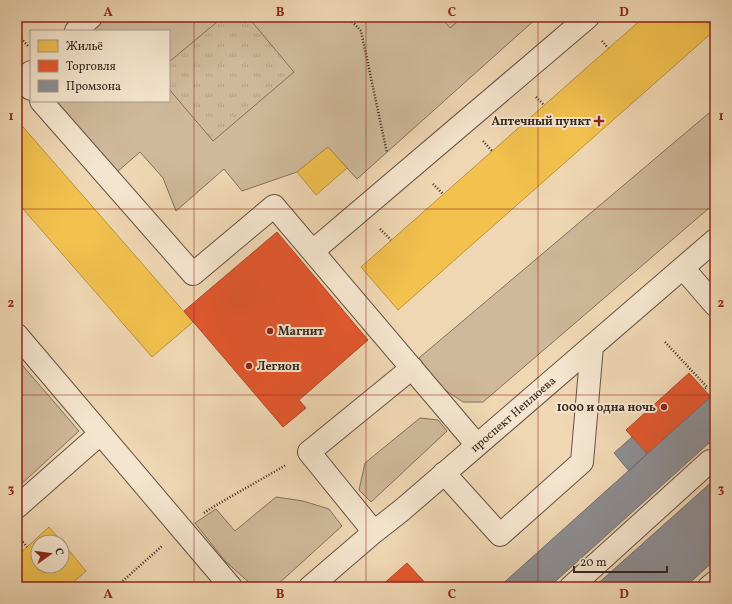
<svg xmlns="http://www.w3.org/2000/svg" width="732" height="604" viewBox="0 0 732 604" font-family="Vollkorn,serif">
<style>
.grass{fill:#cfb99a;stroke:#82705e}
.park{fill:url(#park-tufts);stroke:#82705e}
.homes{fill:#f2c14e;stroke:#b99240}
.shops{fill:#e4572e;stroke:#b0482a}
.industry{fill:#8d8d92;stroke:#736e70}
.lines{fill:none;stroke-linecap:round;stroke-linejoin:round}
.minor-casing{stroke:#645246;stroke-width:24}
.path{stroke:#352621;stroke-width:2.5;stroke-dasharray:1 2;stroke-linecap:butt}
.minor{stroke:#f5e5ce;stroke-width:22}
.grid{fill:none;stroke:#8f2418;stroke-width:1;stroke-opacity:0.55}
.poi-dot{fill:#8f2418;stroke:#f5e5ce;stroke-width:1.5}
.labels{text-anchor:middle;stroke-width:4;stroke-linejoin:round;paint-order:stroke}
.poi-label{font-size:12px;font-weight:bold;fill:#352621;stroke:#f5e5ce;text-anchor:end}
.street-label{font-size:12px;fill:#352621;stroke:#f5e5ce}
.neatline{fill:none;stroke:#8f2418;stroke-width:1.5}
.grid-label{font-size:13px;text-anchor:middle;font-weight:bold;fill:#8f2418}
</style>
<defs>
<pattern id="park-tufts" width="24" height="20" patternUnits="userSpaceOnUse"><rect width="24" height="20" fill="#cfb99a"/><path d="M3 7l-1-3M5 7V3M7 7l1-3M15 17l-1-3M17 17v-4M19 17l1-3" fill="none" stroke="#b29f84"/></pattern>
</defs>
<rect width="100%" height="100%" fill="#efd7b3"/>
<filter id="stains"><feTurbulence type="fractalNoise" baseFrequency=".005" numOctaves="4"/><feColorMatrix values="0 0 0 0 .2 0 0 0 0 .09 0 0 0 0 .02 0 0 0 .5 -.17"/></filter>
<radialGradient id="worn" r=".72"><stop offset=".6" stop-color="#630" stop-opacity="0"/><stop offset="1" stop-color="#630" stop-opacity=".3"/></radialGradient>
<!-- grass -->
<path class="grass" d="M 102,17 L 538,17 L 357,179 L 328,147 L 297,172 L 242,191 L 224,169 L 176,211 L 163,178 L 140,152 L 117,172 L 50,101 L 169,101 L 169,31 L 89,31 Z
M 715,108 L 715,203 L 483,402 L 463,402 L 442,388 L 419,358 Z
M 17,359 L 79,431 L 17,488 Z
M 420,418 L 438,420 L 447,431 L 371,502 L 359,490 L 365,463 Z
M 276,497 L 303,501 L 329,509 L 342,526 L 277,585 L 252,585 L 225,561 L 195,523 L 216,509 L 235,531 Z"/>
<!-- park -->
<path class="park" d="M 223,17 L 248,17 L 294,72 L 213,141 L 169,89 L 169,62 Z
M 441,17 L 463,17 L 450,28 Z"/>
<!-- homes -->
<path class="homes" d="M 644,17 L 704,17 L 715,30 L 398,310 L 361,267 Z
M 17,120 L 193,322 L 152,357 L 17,202 Z
M 328,147 L 347,168 L 316,195 L 297,172 Z
M 49,527 L 62,542 L 38,542 L 38,566 L 62,566 L 62,542 L 86,571 L 68,587 L 17,587 L 17,556 Z"/>
<!-- shops -->
<path class="shops" d="M 704,17 L 715,17 L 715,30 Z
M 277,232 L 368,340 L 299,400 L 306,408 L 283,427 L 184,311 Z
M 689,373 L 711,397 L 647,454 L 626,430 Z
M 407,563 L 429,587 L 380,587 Z"/>
<!-- industry -->
<path class="industry" d="M 715,393 L 715,449 L 709,443 L 549,587 L 499,587 Z
M 632,437 L 647,454 L 629,471 L 614,453 Z
M 715,479 L 715,560 L 685,587 L 594,587 Z"/>
<g class="lines">
<defs>
<path id="minor" d="M 76,31 L 91,17
M 31,72 L 22,79 L 31,89
M 41,101 L 193,274 L 274,206 L 477,445
M 313,251 L 588,17
M 683,268 L 715,305
M 17,335 L 231,587
M 444,473 L 500,535 L 582,462 L 592,346
M 17,507 L 100,434
M 374,532 L 309,452 L 412,368
M 310,587 L 374,532 L 402,510 L 715,240
M 571,587 L 710,461
M 709,587 L 715,582"/>
</defs>
<!-- minor casing -->
<use href="#minor" class="minor-casing"/>
<!-- path -->
<path class="path" d="M 348,17 L 361,31 L 387,153
M 17,34 L 28,46
M 602,41 L 608,48
M 536,97 L 544,105
M 483,141 L 492,151
M 433,184 L 443,194
M 380,229 L 391,240
M 665,342 L 707,387 L 704,390
M 204,513 L 213,507 L 286,465
M 17,535 L 27,547
M 116,587 L 162,546"/>
<!-- minor -->
<use href="#minor" class="minor"/>
</g>
<!-- grid -->
<path class="grid" d="M 194,17 L 194,587M 366,17 L 366,587M 538,17 L 538,587M 17,209 L 715,209M 17,395 L 715,395"/>
<!-- markers -->
<g class="poi-dot">
<path d="M597 115h4v4h4v4h-4v4h-4v-4h-4v-4h4z"/>
<circle cx="270" cy="331" r="4"/>
<circle cx="249" cy="366" r="4"/>
<circle cx="664" cy="407" r="4"/>
</g>
<g class="labels">
<!-- poi labels -->
<g class="poi-label">
<text x="591" y="125">Аптечный пункт</text>
<text x="278" y="335" text-anchor="start">Магнит</text>
<text x="257" y="370" text-anchor="start">Легион</text>
<text x="656" y="411">1000 и одна ночь</text>
</g>
<!-- street labels -->
<g class="street-label">
<text transform="translate(513 414) rotate(-41)" y="4">проспект Неплюева</text>
</g>
</g>
<!-- margin -->
<rect width="732" height="604" fill="none" stroke="#efd7b3" stroke-width="44"/>
<!-- legend -->
<rect x="30" y="30" width="140" height="72" fill="#f5e5ce" stroke="#a89989"/>
<rect x="38" y="40" width="20" height="12" fill="#f2c14e" stroke="#a89989"/>
<text x="66" y="50" font-size="12" fill="#352621">Жильё</text>
<rect x="38" y="60" width="20" height="12" fill="#e4572e" stroke="#a89989"/>
<text x="66" y="70" font-size="12" fill="#352621">Торговля</text>
<rect x="38" y="80" width="20" height="12" fill="#8d8d92" stroke="#a89989"/>
<text x="66" y="90" font-size="12" fill="#352621">Промзона</text>
<!-- north arrow -->
<g transform="translate(50 554) rotate(76)"><circle r="19" fill="#f5e5ce" stroke="#a89989"/>
<path d="M0-3L7 15L0 10L-7 15Z" fill="#8f2418"/>
<text y="-6" font-size="11" font-weight="bold" text-anchor="middle" fill="#352621">С</text>
</g>
<!-- scale -->
<path d="M574 566v6h93v-6" fill="none" stroke="#352621" stroke-width="2"/>
<text x="580" y="566" font-size="12" fill="#352621" stroke="#f5e5ce" stroke-width="3" paint-order="stroke">20 m</text>
<rect x="22" y="22" width="688" height="560" class="neatline"/>
<g class="grid-label">
<text x="108" y="16">A</text>
<text x="280" y="16">B</text>
<text x="452" y="16">C</text>
<text x="624" y="16">D</text>
<text x="11" y="120">1</text>
<text x="721" y="120">1</text>
<text x="11" y="307">2</text>
<text x="721" y="307">2</text>
<text x="11" y="493">3</text>
<text x="721" y="493">3</text>
<text x="108" y="598">A</text>
<text x="280" y="598">B</text>
<text x="452" y="598">C</text>
<text x="624" y="598">D</text>
</g>
<rect width="100%" height="100%" filter="url(#stains)"/>
<rect width="100%" height="100%" fill="url(#worn)"/>
</svg>
